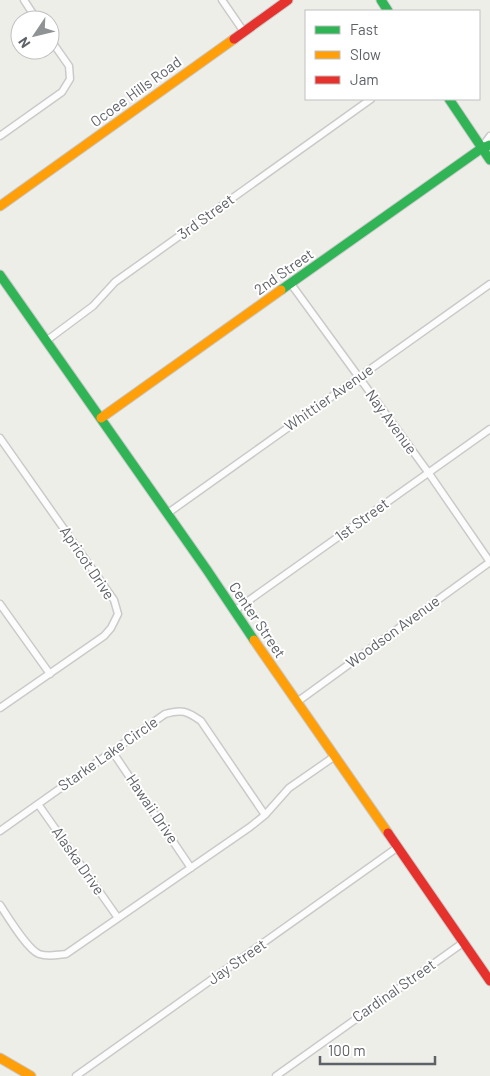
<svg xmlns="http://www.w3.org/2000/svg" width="490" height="1076" viewBox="0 0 490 1076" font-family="Barlow,sans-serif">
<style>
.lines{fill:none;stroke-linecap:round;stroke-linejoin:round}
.street-casing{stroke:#cacaca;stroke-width:9}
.fast-casing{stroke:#c9caca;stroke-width:11}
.slow-casing{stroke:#c9caca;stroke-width:11}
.jam-casing{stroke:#c9caca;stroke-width:11}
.street{stroke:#fcfcfc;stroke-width:6}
.fast{stroke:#30b455;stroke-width:9}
.slow{stroke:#ff9f0a;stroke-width:9}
.jam{stroke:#e5322d;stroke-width:9}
.labels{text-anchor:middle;stroke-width:4;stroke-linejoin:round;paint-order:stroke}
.street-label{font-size:15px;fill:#5e6267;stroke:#fff}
</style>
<rect width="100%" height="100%" fill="#eeeee9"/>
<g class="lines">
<defs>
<path id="street" d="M 24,0 L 37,20
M 222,0 L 244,32
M 0,136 L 62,92 L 70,79 L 69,66 L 50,39
M 482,147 L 490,136
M 291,284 L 428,472 L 490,562
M 46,341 L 93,306 L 115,282 L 371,99
M 0,438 L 114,600 L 118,614 L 111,628 L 104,636 L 0,708
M 168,513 L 490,284
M 0,604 L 50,674
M 234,611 L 490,429
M 297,702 L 490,562
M 112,751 L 191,868
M 38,804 L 118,918
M 0,831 L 165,714 C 182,709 187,711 201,721 L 265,815
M 0,905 C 8,917 27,949 39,954 C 48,957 57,955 66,954 L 250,827 L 265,815 L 289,788 L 335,756
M 76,1076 L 398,847
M 276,1076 L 464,942"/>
<path id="fast" d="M 381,0 L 388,11
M 449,99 L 490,160
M 0,275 L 207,570 L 254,640
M 281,290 L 482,148 L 490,145"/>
<path id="slow" d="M 0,206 L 234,39
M 101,418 L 281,290
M 254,640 L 388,833
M 0,1058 L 31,1076"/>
<path id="jam" d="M 234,39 L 288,0
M 388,833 L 490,981"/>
</defs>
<!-- street casing -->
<use href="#street" class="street-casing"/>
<!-- fast casing -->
<use href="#fast" class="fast-casing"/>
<!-- slow casing -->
<use href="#slow" class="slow-casing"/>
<!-- jam casing -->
<use href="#jam" class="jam-casing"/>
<!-- street -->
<use href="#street" class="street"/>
<!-- fast -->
<use href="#fast" class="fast"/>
<!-- slow -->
<use href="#slow" class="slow"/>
<!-- jam -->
<use href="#jam" class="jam"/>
</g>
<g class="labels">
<!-- street labels -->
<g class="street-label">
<text transform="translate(136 92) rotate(-36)" y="5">Ocoee Hills Road</text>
<text transform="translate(206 217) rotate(-36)" y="5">3rd Street</text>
<text transform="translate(284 272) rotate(-35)" y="5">2nd Street</text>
<text transform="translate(329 398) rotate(-35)" y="5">Whittier Avenue</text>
<text transform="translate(391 422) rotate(54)" y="5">Nay Avenue</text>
<text transform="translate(362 520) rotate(-36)" y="5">1st Street</text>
<text transform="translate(87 563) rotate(56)" y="5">Apricot Drive</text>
<text transform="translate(257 620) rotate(56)" y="5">Center Street</text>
<text transform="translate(393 632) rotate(-36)" y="5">Woodson Avenue</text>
<text transform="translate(108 754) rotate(-35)" y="5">Starke Lake Circle</text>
<text transform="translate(152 809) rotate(56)" y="5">Hawaii Drive</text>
<text transform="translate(78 861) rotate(55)" y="5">Alaska Drive</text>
<text transform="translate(237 962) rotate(-35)" y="5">Jay Street</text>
<text transform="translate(394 991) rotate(-35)" y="5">Cardinal Street</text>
</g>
</g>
<!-- legend -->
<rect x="305" y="10" width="175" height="90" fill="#ffffff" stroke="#bfc0c2"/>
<rect x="315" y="26" width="25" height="8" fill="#30b455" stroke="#bfc0c2"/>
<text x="350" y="35" font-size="15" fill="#5e6267">Fast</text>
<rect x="315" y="51" width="25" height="8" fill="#ff9f0a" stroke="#bfc0c2"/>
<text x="350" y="60" font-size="15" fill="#5e6267">Slow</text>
<rect x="315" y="76" width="25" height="8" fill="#e5322d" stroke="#bfc0c2"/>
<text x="350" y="85" font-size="15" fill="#5e6267">Jam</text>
<!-- north arrow -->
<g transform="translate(35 35) rotate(235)"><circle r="24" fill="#ffffff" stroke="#bfc0c2"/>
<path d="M0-4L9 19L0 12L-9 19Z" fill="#909394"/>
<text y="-8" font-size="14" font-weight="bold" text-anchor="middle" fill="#5e6267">N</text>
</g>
<!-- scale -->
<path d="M320 1056v8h115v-8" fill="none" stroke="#5e6267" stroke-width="2.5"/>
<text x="328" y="1056" font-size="15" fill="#5e6267" stroke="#ffffff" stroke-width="4" paint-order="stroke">100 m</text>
</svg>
